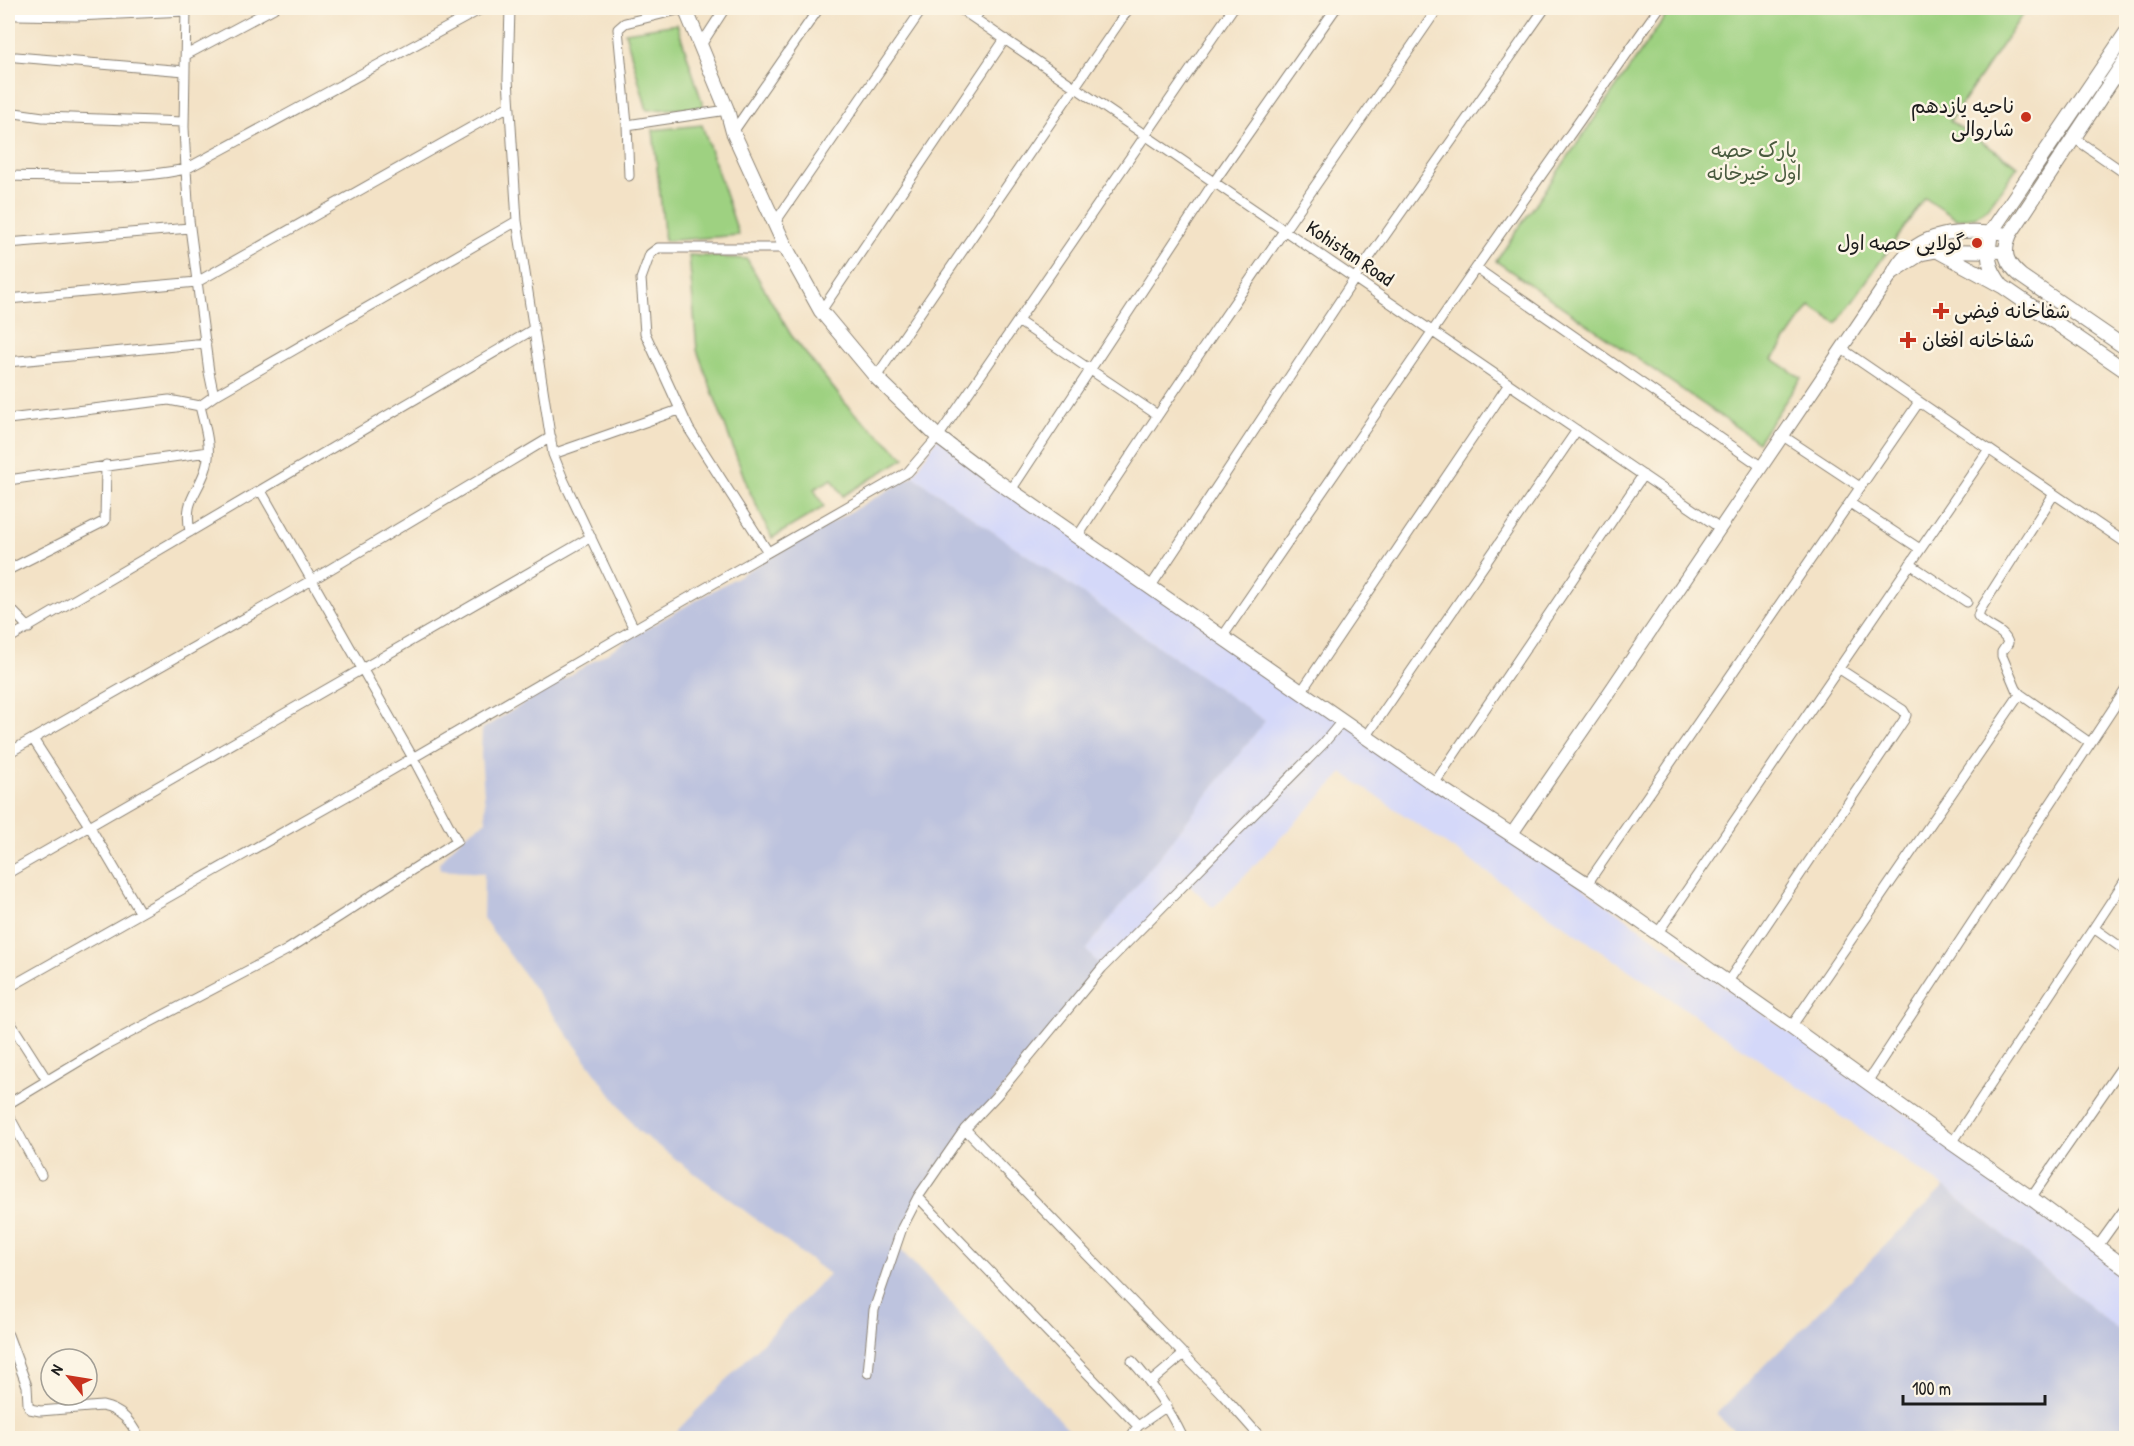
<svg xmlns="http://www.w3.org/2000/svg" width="2134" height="1446" viewBox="0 0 2134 1446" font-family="'Patrick Hand','Playpen Sans Arabic',sans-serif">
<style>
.built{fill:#d4d8f9}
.industrial{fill:#bdc3de}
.green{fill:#9ed181;stroke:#5d764e;stroke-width:1.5}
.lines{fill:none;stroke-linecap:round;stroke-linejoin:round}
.minor-casing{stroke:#887f71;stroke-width:11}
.tertiary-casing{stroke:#887f71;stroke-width:14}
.secondary-casing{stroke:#887f71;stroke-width:16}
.minor{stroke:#fff;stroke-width:9}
.tertiary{stroke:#fff;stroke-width:12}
.secondary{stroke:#fff;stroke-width:14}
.poi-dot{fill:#c8321e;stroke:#fcf5e5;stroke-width:2}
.labels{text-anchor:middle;stroke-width:5;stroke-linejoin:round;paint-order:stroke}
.poi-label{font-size:20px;fill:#1c1c1c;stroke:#fcf5e5;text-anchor:end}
.park-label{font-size:20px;fill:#4a5b3f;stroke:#fcf5e5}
.street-label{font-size:20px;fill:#1c1c1c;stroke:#fcf5e5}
</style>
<rect width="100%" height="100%" fill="#fcf5e5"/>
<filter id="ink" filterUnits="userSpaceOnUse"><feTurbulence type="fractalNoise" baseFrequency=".0167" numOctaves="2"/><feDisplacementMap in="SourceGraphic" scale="12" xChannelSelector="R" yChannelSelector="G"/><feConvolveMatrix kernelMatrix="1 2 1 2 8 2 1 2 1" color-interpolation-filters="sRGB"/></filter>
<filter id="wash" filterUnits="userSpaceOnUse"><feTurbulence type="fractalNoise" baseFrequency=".008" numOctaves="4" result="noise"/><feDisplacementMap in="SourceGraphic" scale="24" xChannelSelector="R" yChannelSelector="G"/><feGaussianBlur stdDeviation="1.35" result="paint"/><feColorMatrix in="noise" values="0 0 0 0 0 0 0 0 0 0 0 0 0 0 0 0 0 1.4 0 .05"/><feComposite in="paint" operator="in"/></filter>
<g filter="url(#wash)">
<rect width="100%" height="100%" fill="#f3e2c6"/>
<!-- built -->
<path class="built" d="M 938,437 L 2126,1268 L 2126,1336 L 1944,1187 L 1343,773 L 1213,908 L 1187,882 L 1102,968 L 1086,950 L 1265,721 L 913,476 Z"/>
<!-- industrial -->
<path class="industrial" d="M 913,476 L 1265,721 L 1086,950 L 1102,968 L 937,1169 L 897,1246 L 1077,1438 L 670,1438 L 829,1274 L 637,1130 L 483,918 L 484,873 L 440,870 L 439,863 L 463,836 L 486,821 L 481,755 L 482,729 L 646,629 Z
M 1944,1187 L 2126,1336 L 2126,1438 L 1741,1438 L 1716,1414 Z"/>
<!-- green -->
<path class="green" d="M 1671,8 L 2027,8 L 1950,121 L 2018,166 L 1989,206 L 1975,217 L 1956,219 L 1925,198 L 1837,323 L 1810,306 L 1773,359 L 1801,378 L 1758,442 L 1496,261 Z
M 677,24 L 704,108 L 647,110 L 625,32 Z
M 702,125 L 739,235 L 665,241 L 653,130 Z
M 689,255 L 747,259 L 791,335 L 850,409 L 905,458 L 843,496 L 832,479 L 814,489 L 824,507 L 772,538 L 748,488 L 697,350 Z"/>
</g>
<g filter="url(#ink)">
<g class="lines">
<defs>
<path id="minor" d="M 186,8 L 184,127 L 186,169 L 189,220 L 209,372 L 214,396
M 510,8 L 508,79 L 517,221 L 553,454 L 563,479 L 634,629
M 959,8 L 1720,528
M 17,15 L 76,16 L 186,11
M 975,18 L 982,8
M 701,45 L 725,8
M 186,55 L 274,8
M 16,57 L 185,71
M 8,112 L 43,117 L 184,122
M 627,125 L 727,110
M 733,132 L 819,8
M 2074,138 L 2126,174
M 8,176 C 67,177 128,181 186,169 L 483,8
M 629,176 L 627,125 L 618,29 L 625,23 L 686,8
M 774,224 L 923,8
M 8,243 L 190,228
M 1476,268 L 1762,467
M 8,299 L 197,282 L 509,106
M 821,311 L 1005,39
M 1018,321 L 1156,414
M 1842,349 L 2126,543
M 8,362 L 206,343
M 876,377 L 1129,8
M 8,419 L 169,400 L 200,406 L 214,396 L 517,221
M 1783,436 L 1860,487
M 553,454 L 679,410
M 8,480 L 208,452
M 1011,490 L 1214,182 L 1336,8
M 2054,494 L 1980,610 L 1978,616 C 1986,628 2004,629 2008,643 L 2002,652 L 2002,656 L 2016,689 L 2020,694 L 2090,743
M 1850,503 L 1920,549
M 190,532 C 184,500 195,498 205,471 C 213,449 205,428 200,406
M 1078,536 C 1194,357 1318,183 1438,8
M 768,552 L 689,429 L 645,333 L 641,279 L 650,254 L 658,248 L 786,248
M 1910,564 L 1967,602
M 8,570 L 105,521 L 106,465
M 1151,586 L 1355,278 L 1545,8
M 8,606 L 29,628
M 1223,636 L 1476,268 L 1659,8
M 8,639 L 534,329
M 1301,692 L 1509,384
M 1366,737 L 1577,430
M 33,739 L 90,827 L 140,912
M 8,753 L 312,580 L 551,437
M 1434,784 L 1643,475
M 8,873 L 591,537
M 1587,884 L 1919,402
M 2095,929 L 2126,951
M 1657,934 L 1989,449
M 1727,983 L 1904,720 L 1906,715 L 1903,710 L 1838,668
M 8,988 L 354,792 L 634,629 L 908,472 L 938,437 L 1233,8
M 8,1019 L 47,1080
M 1791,1027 L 2020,694
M 1867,1082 L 2126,689
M 8,1104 L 101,1048 L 287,950 L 457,841 L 413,758 L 261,491
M 8,1114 L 41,1175
M 965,1129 L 1222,1394 L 1261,1438
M 1952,1143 L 2126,879
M 918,1197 L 1138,1426
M 2031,1198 L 2126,1061
M 2098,1246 L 2126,1207
M 8,1335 L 27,1386 L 28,1404 L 30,1409 L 40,1411 L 102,1406 C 122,1410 131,1422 139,1438
M 1132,1361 C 1154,1385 1169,1409 1183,1438
M 868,1373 L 874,1310 L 902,1228 L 918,1197 L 965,1129 L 997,1095 L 1102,968 L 1323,744 L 1343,720
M 1151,1382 L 1184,1354
M 1130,1438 L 1138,1426 L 1167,1406"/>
<path id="tertiary" d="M 1893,273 L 1922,254 L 1938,251 L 2006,252
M 1511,835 L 1606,697 L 1892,274 C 1915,226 1964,230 2010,234"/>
<path id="secondary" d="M 685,8 L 727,110 L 733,132 L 786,248 L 821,311 L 876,377 L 938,437 L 987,474 L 1434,784 L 1587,884 L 1791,1027 L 1952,1143 L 2031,1198 L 2126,1268
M 2126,59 L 2010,234 C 2002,254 2006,263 2021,276 L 2126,348
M 1938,251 L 2002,286 L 2126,371
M 2002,286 C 1987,266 1987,257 1991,232 L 2126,33"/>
</defs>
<!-- minor casing -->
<use href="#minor" class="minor-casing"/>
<!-- tertiary casing -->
<use href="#tertiary" class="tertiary-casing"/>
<!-- secondary casing -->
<use href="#secondary" class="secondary-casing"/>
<!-- minor -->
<use href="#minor" class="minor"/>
<!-- tertiary -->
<use href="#tertiary" class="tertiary"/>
<!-- secondary -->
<use href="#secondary" class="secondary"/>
</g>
</g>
<!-- markers -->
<g class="poi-dot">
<circle cx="2026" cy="117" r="6"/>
<circle cx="1977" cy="243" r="6"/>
<path d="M1938 302h6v6h6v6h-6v6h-6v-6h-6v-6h6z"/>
<path d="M1905 331h6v6h6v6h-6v6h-6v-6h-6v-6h6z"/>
</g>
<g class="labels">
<!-- poi labels -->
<g class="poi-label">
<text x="2014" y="113">ناحیه یازدهم<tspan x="2014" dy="23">شاروالی</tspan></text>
<text x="1965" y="250">گولایی حصه اول</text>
<text x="1954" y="318" text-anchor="start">شفاخانه فیضی</text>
<text x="1922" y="347" text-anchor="start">شفاخانه افغان</text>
</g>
<!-- park labels -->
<g class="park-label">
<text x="1754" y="157">پارک حصه<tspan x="1754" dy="23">اول خیرخانه</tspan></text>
</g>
<!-- street labels -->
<g class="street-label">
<text transform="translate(1350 253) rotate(34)" y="7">Kohistan Road</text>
</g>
</g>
<!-- margin -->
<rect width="2134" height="1446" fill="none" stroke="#fcf5e5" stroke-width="30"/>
<!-- north arrow -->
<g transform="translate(69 1377) rotate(300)"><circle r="28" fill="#fcf5e5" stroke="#a29e95" stroke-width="1.5"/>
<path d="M0-4.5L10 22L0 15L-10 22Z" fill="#c8321e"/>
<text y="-9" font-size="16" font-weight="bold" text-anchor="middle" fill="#1c1c1c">N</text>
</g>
<!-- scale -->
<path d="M1903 1395v9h142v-9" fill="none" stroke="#1c1c1c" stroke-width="3"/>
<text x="1912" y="1395" font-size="18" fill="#1c1c1c" stroke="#fcf5e5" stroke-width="4.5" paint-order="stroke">100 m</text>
</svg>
